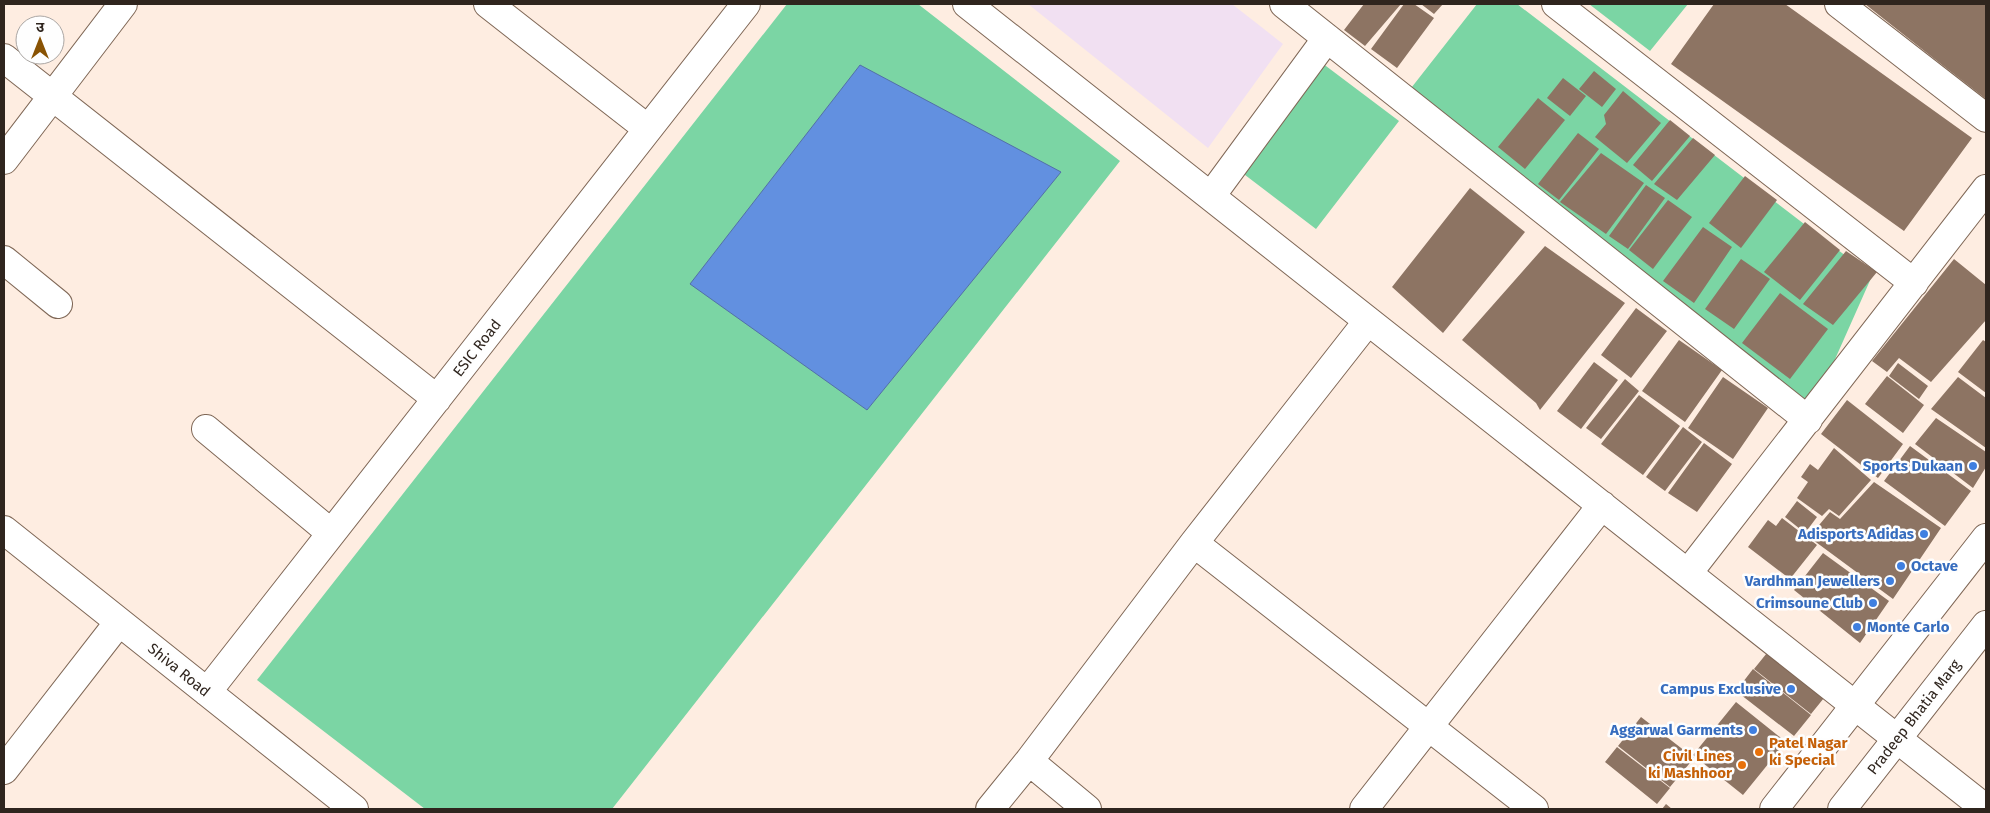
<svg xmlns="http://www.w3.org/2000/svg" width="1990" height="813" viewBox="0 0 1990 813" font-family="'Fira Sans','Noto Sans Devanagari',sans-serif">
<style>
.commercial{fill:#f1e0f2}
.green{fill:#7bd5a4}
.water{fill:#6290e0;stroke:#5370a6}
.building{fill:#8d7463}
.lines{fill:none;stroke-linecap:round;stroke-linejoin:round}
.street-casing{stroke:#7f6756;stroke-width:30}
.secondary-casing{stroke:#7f6756;stroke-width:30}
.street{stroke:#fff;stroke-width:28}
.secondary{stroke:#fff;stroke-width:28}
.shop-dot{fill:#3f7fe0;stroke:#fefefe;stroke-width:2}
.food-dot{fill:#e8710a;stroke:#fefefe;stroke-width:2}
.labels{text-anchor:middle;stroke-width:5;stroke-linejoin:round;paint-order:stroke}
.street-label{font-size:15px;fill:#2f251e;stroke:#fefefe}
.shop-label{font-size:15px;font-weight:bold;fill:#366cbe;stroke:#fefefe;text-anchor:end}
.food-label{font-size:15px;font-weight:bold;fill:#c56008;stroke:#fefefe;text-anchor:start}
</style>
<rect width="100%" height="100%" fill="#feede1"/>
<!-- commercial -->
<path class="commercial" d="M 1028,4 L 1232,4 L 1283,44 L 1208,148 Z"/>
<!-- green -->
<path class="green" d="M 787,4 L 918,4 L 1120,161 L 612,809 L 425,809 L 257,680 Z
M 1477,4 L 1517,4 L 1872,276 L 1808,420 L 1408,92 Z
M 1589,4 L 1688,4 L 1650,51 Z
M 1310,54 L 1399,121 L 1316,229 L 1228,162 Z"/>
<!-- water -->
<path class="water" d="M 860,65 L 1061,172 L 867,410 L 690,284 Z"/>
<!-- building -->
<path class="building" d="M 1364,4 L 1401,4 L 1365,46 L 1344,30 Z
M 1404,4 L 1414,4 L 1434,18 L 1397,68 L 1371,49 Z
M 1421,4 L 1443,4 L 1434,14 Z
M 1714,4 L 1785,4 L 1972,138 L 1904,231 L 1671,64 Z
M 1865,4 L 1986,4 L 1986,99 L 1932,57 Z
M 1594,71 L 1616,89 L 1602,107 L 1579,89 Z
M 1563,78 L 1586,96 L 1570,116 L 1547,98 Z
M 1623,91 L 1661,123 L 1627,163 L 1595,137 L 1606,124 L 1604,115 Z
M 1538,98 L 1565,120 L 1525,169 L 1498,147 Z
M 1670,120 L 1690,136 L 1652,181 L 1633,165 Z
M 1578,133 L 1599,149 L 1559,200 L 1538,184 Z
M 1693,138 L 1715,155 L 1677,200 L 1654,184 Z
M 1601,153 L 1644,183 L 1606,234 L 1560,202 Z
M 1745,176 L 1777,200 L 1741,248 L 1709,223 Z
M 1646,185 L 1665,198 L 1628,249 L 1609,236 Z
M 1470,188 L 1525,232 L 1443,333 L 1392,287 Z
M 1668,200 L 1692,217 L 1653,269 L 1629,250 Z
M 1805,222 L 1840,250 L 1800,300 L 1764,272 Z
M 1703,227 L 1732,247 L 1694,303 L 1663,281 Z
M 1545,246 L 1625,303 L 1540,410 L 1536,403 L 1462,340 Z
M 1846,251 L 1877,272 L 1833,325 L 1803,304 Z
M 1741,259 L 1770,279 L 1734,329 L 1705,309 Z
M 1954,259 L 1986,285 L 1986,320 L 1931,382 L 1899,358 L 1887,372 L 1872,361 Z
M 1780,293 L 1828,329 L 1790,379 L 1742,343 Z
M 1636,308 L 1667,331 L 1631,378 L 1601,355 Z
M 1679,340 L 1722,370 L 1685,422 L 1642,391 Z
M 1983,340 L 1986,342 L 1986,393 L 1958,372 Z
M 1594,362 L 1618,380 L 1581,429 L 1557,411 Z
M 1898,363 L 1928,386 L 1919,399 L 1889,376 Z
M 1887,376 L 1924,405 L 1903,433 L 1865,404 Z
M 1723,377 L 1768,408 L 1733,459 L 1688,428 Z
M 1958,377 L 1986,398 L 1986,448 L 1931,409 Z
M 1625,379 L 1639,391 L 1601,439 L 1586,428 Z
M 1639,395 L 1680,426 L 1643,475 L 1601,444 Z
M 1847,400 L 1903,444 L 1878,478 L 1821,434 Z
M 1936,418 L 1986,452 L 1986,467 L 1973,488 L 1915,444 Z
M 1683,427 L 1702,442 L 1665,491 L 1646,477 Z
M 1704,443 L 1732,464 L 1697,512 L 1668,493 Z
M 1910,446 L 1971,491 L 1945,526 L 1884,481 Z
M 1834,448 L 1871,480 L 1839,516 L 1829,509 L 1822,516 L 1797,498 L 1808,482 L 1801,477 L 1810,464 L 1818,470 Z
M 1874,482 L 1941,528 L 1893,599 L 1809,537 L 1830,512 L 1840,519 Z
M 1797,501 L 1817,517 L 1805,533 L 1785,517 Z
M 1782,518 L 1817,545 L 1790,579 L 1748,547 L 1768,520 L 1776,526 Z
M 1823,553 L 1889,601 L 1860,643 L 1794,590 Z
M 1771,648 L 1828,693 L 1811,714 L 1754,669 Z
M 1753,669 L 1811,715 L 1794,736 L 1736,691 Z
M 1736,702 L 1786,742 L 1743,795 L 1693,755 Z
M 1641,717 L 1694,758 L 1670,787 L 1618,746 Z
M 1617,747 L 1670,788 L 1657,804 L 1605,762 Z
M 1666,804 L 1672,809 L 1662,809 Z"/>
<g class="lines">
<defs>
<path id="street" d="M 488,4 L 648,129
M 967,4 L 1986,809
M 1284,4 L 1808,420
M 1556,4 L 1914,283
M 1839,4 L 1986,118
M 4,58 L 437,399
M 4,160 L 123,4
M 1211,196 L 1327,38
M 4,260 L 58,304
M 206,429 L 331,533
M 4,530 L 354,809
M 1194,543 L 1534,809
M 1688,573 L 1986,189
M 207,692 L 746,4
M 1029,761 L 1087,809
M 4,770 L 119,622
M 990,809 L 1029,761 L 1194,543 L 1368,321
M 1364,809 L 1602,505"/>
<path id="secondary" d="M 1774,809 L 1986,538
M 1842,809 L 1986,625"/>
</defs>
<!-- street casing -->
<use href="#street" class="street-casing"/>
<!-- secondary casing -->
<use href="#secondary" class="secondary-casing"/>
<!-- street -->
<use href="#street" class="street"/>
<!-- secondary -->
<use href="#secondary" class="secondary"/>
</g>
<!-- markers -->
<g class="shop-dot">
<circle cx="1973" cy="466" r="5"/>
<circle cx="1924" cy="534" r="5"/>
<circle cx="1901" cy="566" r="5"/>
<circle cx="1890" cy="581" r="5"/>
<circle cx="1873" cy="603" r="5"/>
<circle cx="1857" cy="627" r="5"/>
<circle cx="1791" cy="689" r="5"/>
<circle cx="1753" cy="730" r="5"/>
</g>
<g class="food-dot">
<circle cx="1759" cy="752" r="5"/>
<circle cx="1742" cy="765" r="5"/>
</g>
<g class="labels">
<!-- street labels -->
<g class="street-label">
<text transform="translate(477 348) rotate(-52)" y="5">ESIC Road</text>
<text transform="translate(179 670) rotate(39)" y="5">Shiva Road</text>
<text transform="translate(1914 717) rotate(-52)" y="5">Pradeep Bhatia Marg</text>
</g>
<!-- shop labels -->
<g class="shop-label">
<text x="1963" y="471">Sports Dukaan</text>
<text x="1914" y="539">Adisports Adidas</text>
<text x="1911" y="571" text-anchor="start">Octave</text>
<text x="1880" y="586">Vardhman Jewellers</text>
<text x="1863" y="608">Crimsoune Club</text>
<text x="1867" y="632" text-anchor="start">Monte Carlo</text>
<text x="1781" y="694">Campus Exclusive</text>
<text x="1743" y="735">Aggarwal Garments</text>
</g>
<!-- food labels -->
<g class="food-label">
<text x="1769" y="748">Patel Nagar<tspan x="1769" dy="17">ki Special</tspan></text>
<text x="1732" y="761" text-anchor="end">Civil Lines<tspan x="1732" dy="17">ki Mashhoor</tspan></text>
</g>
</g>
<!-- border -->
<rect width="1990" height="813" fill="none" stroke="#2f251e" stroke-width="10"/>
<!-- north arrow -->
<g transform="translate(40 40)"><circle r="24" fill="#fefefe" stroke="#aba7a4"/>
<path d="M0-4L9 19L0 12L-9 19Z" fill="#895303"/>
<text y="-8" font-size="14" font-weight="bold" text-anchor="middle" fill="#2f251e">उ</text>
</g>
</svg>
